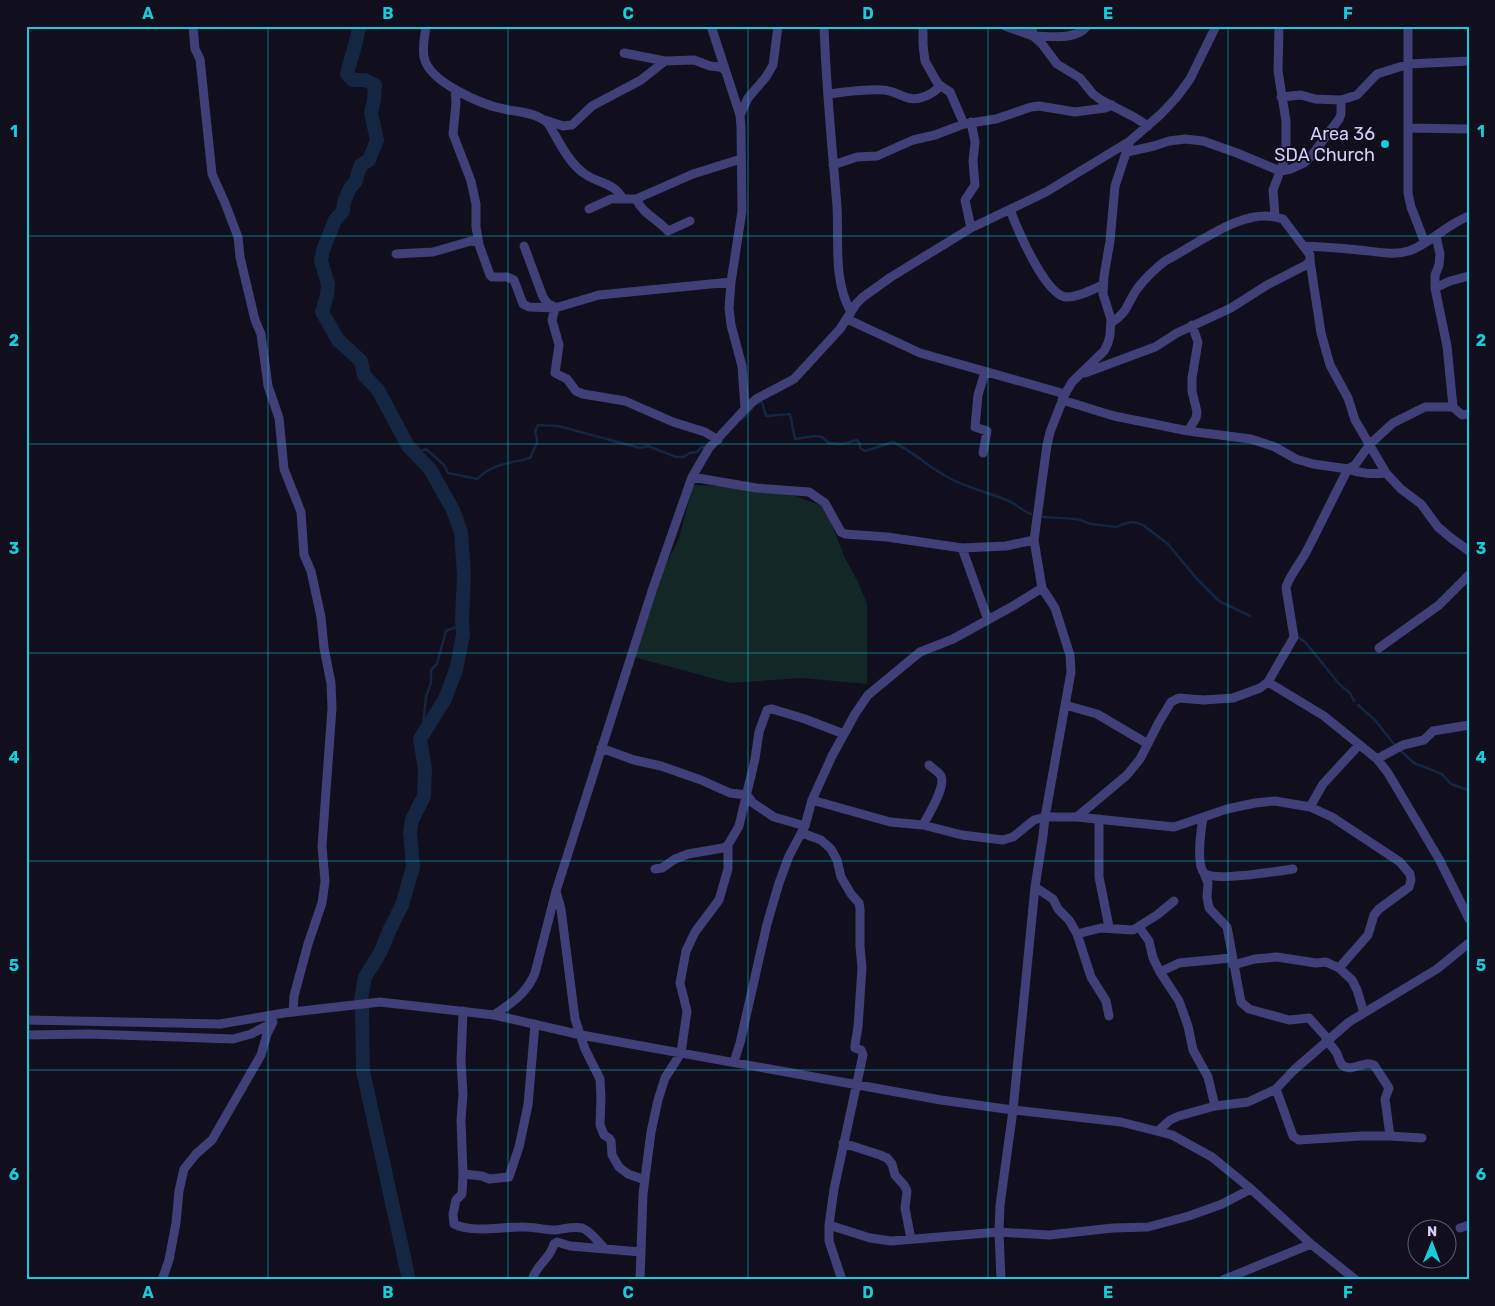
<svg xmlns="http://www.w3.org/2000/svg" width="1495" height="1306" viewBox="0 0 1495 1306" font-family="Rubik,sans-serif">
<style>
.green{fill:#122726}
.lines{fill:none;stroke-linecap:round;stroke-linejoin:round}
.stream{stroke:#142642;stroke-width:2.5}
.river{stroke:#142642;stroke-width:14}
.minor{stroke:#403f77;stroke-width:9}
.grid{fill:none;stroke:#1acbdc;stroke-width:1;stroke-opacity:0.55}
.poi-dot{fill:#1acbdc;stroke:#110e1d;stroke-width:2}
.labels{text-anchor:middle;stroke-width:4;stroke-linejoin:round;paint-order:stroke}
.poi-label{font-size:18px;fill:#d4d0fa;stroke:#110e1d;text-anchor:end}
.neatline{fill:none;stroke:#1acbdc;stroke-width:2}
.grid-label{font-size:16px;text-anchor:middle;font-weight:bold;fill:#1acbdc}
</style>
<rect width="100%" height="100%" fill="#110e1d"/>
<!-- green -->
<path class="green" d="M 693,485 L 721,486 L 790,494 L 825,507 L 844,556 L 857,580 L 867,603 L 867,684 L 802,678 L 730,683 L 634,657 L 658,580 L 679,538 Z"/>
<g class="lines">
<!-- stream -->
<path class="stream" d="M 757,403 L 762,402 L 766,416 L 790,414 L 795,439 L 815,436 L 822,437 L 829,443 L 842,444 L 857,440 L 860,444 L 860,448 L 865,451 L 893,442 C 913,451 929,468 949,478 C 969,489 992,493 1011,502 C 1019,506 1023,512 1031,514
M 742,419 L 752,409
M 415,453 L 426,449 L 444,465 L 448,473 L 477,479 C 489,468 496,466 512,462 C 519,460 525,461 531,457 C 533,445 541,447 535,432 L 538,425 L 558,426 L 640,448 L 648,446 L 676,457 L 683,457 L 690,453 L 697,452 L 702,447 L 706,447
M 1043,517 L 1077,519 L 1091,524 L 1117,527 L 1123,524 L 1133,522 L 1143,525 L 1168,544 L 1197,579 L 1219,601 L 1250,616
M 1299,638 L 1305,642 L 1340,685 L 1350,693 L 1354,701
M 1358,705 L 1375,720 L 1394,744
M 422,736 L 426,697 L 431,683 L 431,670 L 437,664 L 446,631 L 463,624
M 1401,751 L 1414,763 L 1442,774 L 1451,784 L 1468,790 L 1469,796"/>
<!-- river -->
<path class="river" d="M 359,26 C 357,43 351,57 347,74 L 353,80 L 365,80 L 375,85 L 374,100 L 371,113 L 377,140 L 369,160 L 361,165 L 358,173 L 356,181 L 350,188 L 344,202 L 343,211 L 335,220 L 323,250 L 321,261 L 328,284 L 327,295 L 322,312 L 338,340 L 361,361 L 364,375 L 378,390 L 408,446 L 430,469 L 453,510 L 461,532 L 464,575 L 462,618 L 463,635 L 456,670 L 445,699 L 420,739 L 425,769 L 424,796 L 412,820 L 410,833 L 413,867 L 402,905 L 389,931 L 380,953 L 365,977 L 361,999
M 362,1008 L 363,1071 L 409,1280"/>
<!-- minor -->
<path class="minor" d="M 193,26 L 195,49 L 200,59 L 212,174 L 225,203 L 238,237 L 240,257 L 255,320 L 261,334 L 268,386 L 279,418 L 284,469 L 301,512 L 304,555 L 311,571 L 321,617 L 324,648 L 331,683 L 332,708 L 322,846 L 325,881 L 322,903 L 308,944 L 294,996 L 293,1012
M 426,26 C 425,36 422,46 424,57 C 428,81 481,105 504,109 C 517,112 532,112 544,120 C 550,123 551,130 555,135 C 562,148 572,166 585,174 C 597,183 615,183 622,198
M 711,26 L 740,115 L 741,127 L 742,211 L 731,282 L 729,308 L 731,325 L 742,366 L 745,409
M 824,26 C 826,87 832,146 837,206 C 839,241 833,281 851,312
M 923,26 L 923,45 L 925,61 L 938,84 L 950,92 L 964,124
M 1005,26 L 1033,36 L 1042,44 L 1057,64 L 1080,78 L 1093,94 L 1101,100 L 1134,117 L 1148,126
M 1032,26 L 1033,36 C 1050,36 1076,41 1087,26
M 1408,26 L 1408,193 L 1411,207 L 1425,243
M 624,53 L 665,61 L 694,60 L 710,66 L 720,67 L 725,70
M 455,89 L 456,103 L 453,134 L 471,181 L 476,204 L 476,227 L 479,244
M 828,94 C 846,92 864,89 883,90 C 891,90 897,94 905,97 C 917,102 932,95 940,86
M 1281,97 L 1301,95 L 1315,99 L 1341,100 L 1357,95 L 1377,74 L 1409,64 L 1469,61
M 740,115 L 748,98 L 766,77 L 773,65 L 778,26
M 545,120 L 563,126 L 572,125 L 592,106 L 641,80 L 665,61
M 1408,128 L 1469,129
M 1127,152 L 1154,146 L 1169,141 L 1185,139 L 1203,141 L 1237,153 L 1280,171 L 1291,169 L 1304,163 L 1312,155 L 1339,119 L 1341,114 L 1341,100
M 833,165 L 857,157 L 877,156 L 913,140 L 935,135 L 964,124 L 996,119 L 1031,107 L 1039,106 L 1075,112 L 1105,108 L 1112,105
M 636,199 C 644,215 656,218 668,231 L 690,221
M 589,209 L 611,199 L 636,199 L 693,174 L 741,159
M 1010,210 C 1017,228 1045,295 1066,297 C 1077,298 1093,289 1103,285
M 1275,216 L 1273,190 L 1286,156 L 1286,121 L 1278,71 L 1279,26
M 971,228 L 965,200 L 975,185 L 973,161 L 975,142 L 971,122
M 1436,236 L 1440,254 L 1439,265 L 1435,275 L 1435,288 L 1447,346 L 1453,407
M 524,246 L 543,297 L 548,304 L 555,307
M 1305,246 C 1323,247 1341,248 1359,250 C 1374,251 1393,256 1409,251 C 1431,243 1447,224 1469,216
M 396,254 L 433,252 L 471,241 L 478,242 L 490,275 L 492,277 L 507,277 L 514,280 L 523,304 L 529,307 L 555,308 L 599,295 L 731,282
M 1310,261 L 1321,333 L 1330,365 L 1348,398 L 1355,420 L 1386,473 L 1401,489 L 1421,504 L 1438,527 L 1451,538 L 1469,551
M 1435,288 L 1450,281 L 1469,276
M 555,308 L 552,320 L 559,345 L 555,373 L 567,379 L 576,391 L 583,394 L 625,401 L 673,422 L 705,432 L 718,440
M 847,319 L 920,353 L 1065,394
M 1085,373 L 1155,347 L 1177,333 L 1231,308 L 1267,285 L 1306,265 L 1310,261 L 1310,255 L 1283,219 C 1244,205 1199,244 1165,261 C 1155,269 1145,278 1137,289 C 1126,305 1129,311 1111,323
M 1062,400 L 1114,416 L 1149,423 L 1188,431 L 1251,439 L 1275,447 L 1296,459 L 1313,464 L 1348,469 L 1355,465 L 1370,444 L 1393,423 L 1425,407 L 1453,407 L 1462,415 L 1469,414
M 1188,431 L 1196,418 L 1197,412 L 1192,391 L 1192,378 L 1198,342 L 1192,325
M 983,453 L 987,431 L 975,427 L 978,395 L 985,372
M 692,477 L 756,488 L 809,492 L 825,503 L 841,532 L 845,534 L 887,537 L 962,548 L 1006,546 L 1034,540
M 962,548 L 988,620
M 1379,648 L 1439,605 L 1469,575
M 1268,682 L 1324,716 L 1377,759 L 1388,773 L 1439,859 L 1469,919
M 1065,705 L 1097,714 L 1148,744
M 601,748 L 634,760 L 661,766 L 701,780 L 730,793 L 747,795 L 753,803 L 774,817 L 805,826
M 1377,759 L 1403,745 L 1424,740 L 1433,731 L 1469,725
M 812,800 L 890,822 L 923,825 L 962,835 L 1003,840 L 1013,837 L 1034,820 L 1045,817 L 1077,817 L 1174,827 L 1227,809 L 1255,803 L 1275,801 L 1310,807 L 1332,817 L 1400,862 L 1410,874 L 1411,880 L 1409,887 L 1379,909 L 1374,915 L 1368,935 L 1339,968
M 1310,807 L 1323,784 L 1359,745
M 1077,817 L 1127,775 L 1140,759 L 1159,722 L 1171,702 L 1179,698 L 1204,700 L 1233,698 L 1260,688 L 1268,682 L 1294,637 L 1286,588 C 1287,580 1300,563 1305,554 C 1320,526 1333,497 1348,469 C 1361,474 1372,474 1386,473
M 1203,818 C 1201,830 1196,864 1204,873 C 1213,882 1279,871 1293,869
M 1099,819 L 1099,877 L 1109,927
M 923,825 C 928,815 946,788 941,776 C 939,772 932,768 929,765
M 802,833 L 821,840 L 831,849 L 837,860 L 841,877 L 851,894 L 859,903 L 860,909 L 860,946 L 862,968 L 858,1027 L 855,1045 L 855,1048 L 861,1050 L 863,1055 L 834,1189 L 829,1225 L 829,1241 L 842,1280
M 655,869 L 662,868 L 675,859 L 688,854 L 723,848 L 728,845 L 739,826 L 755,759 L 759,732 L 767,710 L 772,709 L 805,719 L 844,734
M 1204,873 L 1208,883 L 1207,897 L 1209,908 L 1227,927 L 1241,1002 L 1249,1009 L 1289,1020 L 1309,1018 L 1328,1039
M 1035,887 L 1053,899 L 1058,909 L 1069,920 L 1077,934 L 1091,977 L 1106,1001 L 1109,1016
M 556,891 L 561,909 L 575,1019 L 585,1049 L 600,1079 L 601,1098 L 600,1125 L 604,1135 L 609,1138 L 611,1141 L 612,1155 L 619,1167 L 628,1174 L 645,1180
M 1139,927 L 1149,941 L 1153,958 L 1160,972 L 1179,1001 L 1188,1026 L 1193,1050 L 1208,1077 L 1215,1106
M 1077,934 L 1101,928 L 1133,930 L 1157,915 L 1174,901
M 1233,965 L 1255,959 L 1277,957 L 1316,963 L 1326,962 L 1339,968 L 1352,980 L 1357,990 L 1364,1013
M 1160,972 L 1179,963 L 1231,958
M 463,1011 L 461,1061 L 463,1094 L 461,1120 L 463,1174 L 462,1194 L 456,1200 L 453,1214 L 454,1224 C 471,1233 500,1227 520,1227 C 531,1226 543,1230 555,1230 C 564,1229 573,1226 582,1228 C 591,1231 598,1242 605,1249
M 494,1015 C 512,1003 527,993 535,973 L 556,891 L 652,591 L 692,477 L 709,448 L 745,409 L 756,399 L 794,379 L 840,329 L 856,304 L 863,297 L 891,277 L 971,228 L 1046,192 L 1130,141 L 1161,114 L 1176,98 L 1190,79 L 1216,26
M 26,1020 L 220,1024 L 284,1013 L 380,1002 L 494,1015 L 581,1035 L 941,1100 L 1013,1110 L 1121,1122 L 1172,1135 L 1212,1157 L 1251,1189 L 1311,1244 L 1356,1280
M 26,1035 L 89,1034 L 233,1039 L 251,1034 L 272,1023
M 1326,1040 C 1330,1045 1335,1049 1337,1054 C 1339,1058 1339,1061 1342,1065 C 1352,1073 1363,1060 1374,1065 L 1389,1088 L 1385,1099 L 1390,1136
M 734,1062 L 740,1043 L 767,924 L 779,883 L 789,856 L 805,826 L 812,800 L 832,756 L 855,714 L 868,695 L 920,652 L 953,639 L 1013,606 L 1042,588
M 1276,1089 L 1293,1136 L 1299,1140 L 1361,1136 L 1390,1136 L 1422,1138
M 1158,1131 L 1170,1120 L 1179,1116 L 1215,1106 L 1248,1102 L 1276,1089 L 1294,1070 L 1349,1022 L 1437,969 L 1469,943
M 843,1143 L 880,1155 L 887,1158 L 892,1164 L 895,1175 L 904,1185 L 907,1191 L 905,1208 L 911,1239
M 463,1174 L 482,1176 L 489,1179 L 509,1177 L 519,1147 L 528,1105 L 535,1024
M 829,1225 L 870,1238 L 891,1241 L 999,1232 L 1049,1235 L 1113,1228 L 1148,1227 L 1189,1216 L 1222,1204 L 1251,1189
M 1460,1228 L 1469,1225
M 162,1280 L 169,1260 L 176,1223 L 179,1191 L 184,1169 L 196,1154 L 212,1140 L 261,1055 L 267,1034 L 273,1022
M 532,1280 C 537,1263 549,1261 554,1244 L 557,1242 L 570,1246 L 641,1252
M 640,1280 L 643,1194 L 651,1132 L 658,1100 L 665,1078 L 681,1053 L 687,1011 L 680,983 L 686,951 L 695,932 L 719,900 L 728,869 L 728,845
M 1001,1280 L 999,1232 L 1000,1205 L 1013,1110 L 1035,887 L 1043,836 L 1045,817 L 1071,672 L 1070,655 L 1055,608 L 1042,588 L 1034,540 L 1047,445 L 1050,432 L 1065,394 L 1072,382 L 1104,351 L 1108,343 L 1110,335 L 1111,319 L 1103,294 L 1104,276 L 1110,241 L 1115,186 L 1130,141
M 1223,1280 L 1311,1244"/>
</g>
<!-- grid -->
<path class="grid" d="M 268,26 L 268,1280M 508,26 L 508,1280M 748,26 L 748,1280M 988,26 L 988,1280M 1228,26 L 1228,1280M 26,236 L 1469,236M 26,444 L 1469,444M 26,653 L 1469,653M 26,861 L 1469,861M 26,1070 L 1469,1070"/>
<!-- markers -->
<circle class="poi-dot" cx="1385" cy="144" r="5"/>
<g class="labels">
<!-- poi labels -->
<g class="poi-label">
<text x="1375" y="140">Area 36<tspan x="1375" dy="21">SDA Church</tspan></text>
</g>
</g>
<!-- border -->
<rect width="1495" height="1306" fill="none" stroke="#110e1d" stroke-width="55"/>
<!-- north arrow -->
<g transform="translate(1432 1244) rotate(1)"><circle r="24" fill="#110e1d" stroke="#5f5c75"/>
<path d="M0-4L9 19L0 12L-9 19Z" fill="#1acbdc"/>
<text y="-8" font-size="14" font-weight="bold" text-anchor="middle" fill="#d4d0fa">N</text>
</g>
<rect x="28" y="28" width="1440" height="1250" class="neatline"/>
<g class="grid-label">
<text x="148" y="19">A</text>
<text x="388" y="19">B</text>
<text x="628" y="19">C</text>
<text x="868" y="19">D</text>
<text x="1108" y="19">E</text>
<text x="1348" y="19">F</text>
<text x="14" y="137">1</text>
<text x="1481" y="137">1</text>
<text x="14" y="346">2</text>
<text x="1481" y="346">2</text>
<text x="14" y="554">3</text>
<text x="1481" y="554">3</text>
<text x="14" y="763">4</text>
<text x="1481" y="763">4</text>
<text x="14" y="971">5</text>
<text x="1481" y="971">5</text>
<text x="14" y="1180">6</text>
<text x="1481" y="1180">6</text>
<text x="148" y="1298">A</text>
<text x="388" y="1298">B</text>
<text x="628" y="1298">C</text>
<text x="868" y="1298">D</text>
<text x="1108" y="1298">E</text>
<text x="1348" y="1298">F</text>
</g>
</svg>
